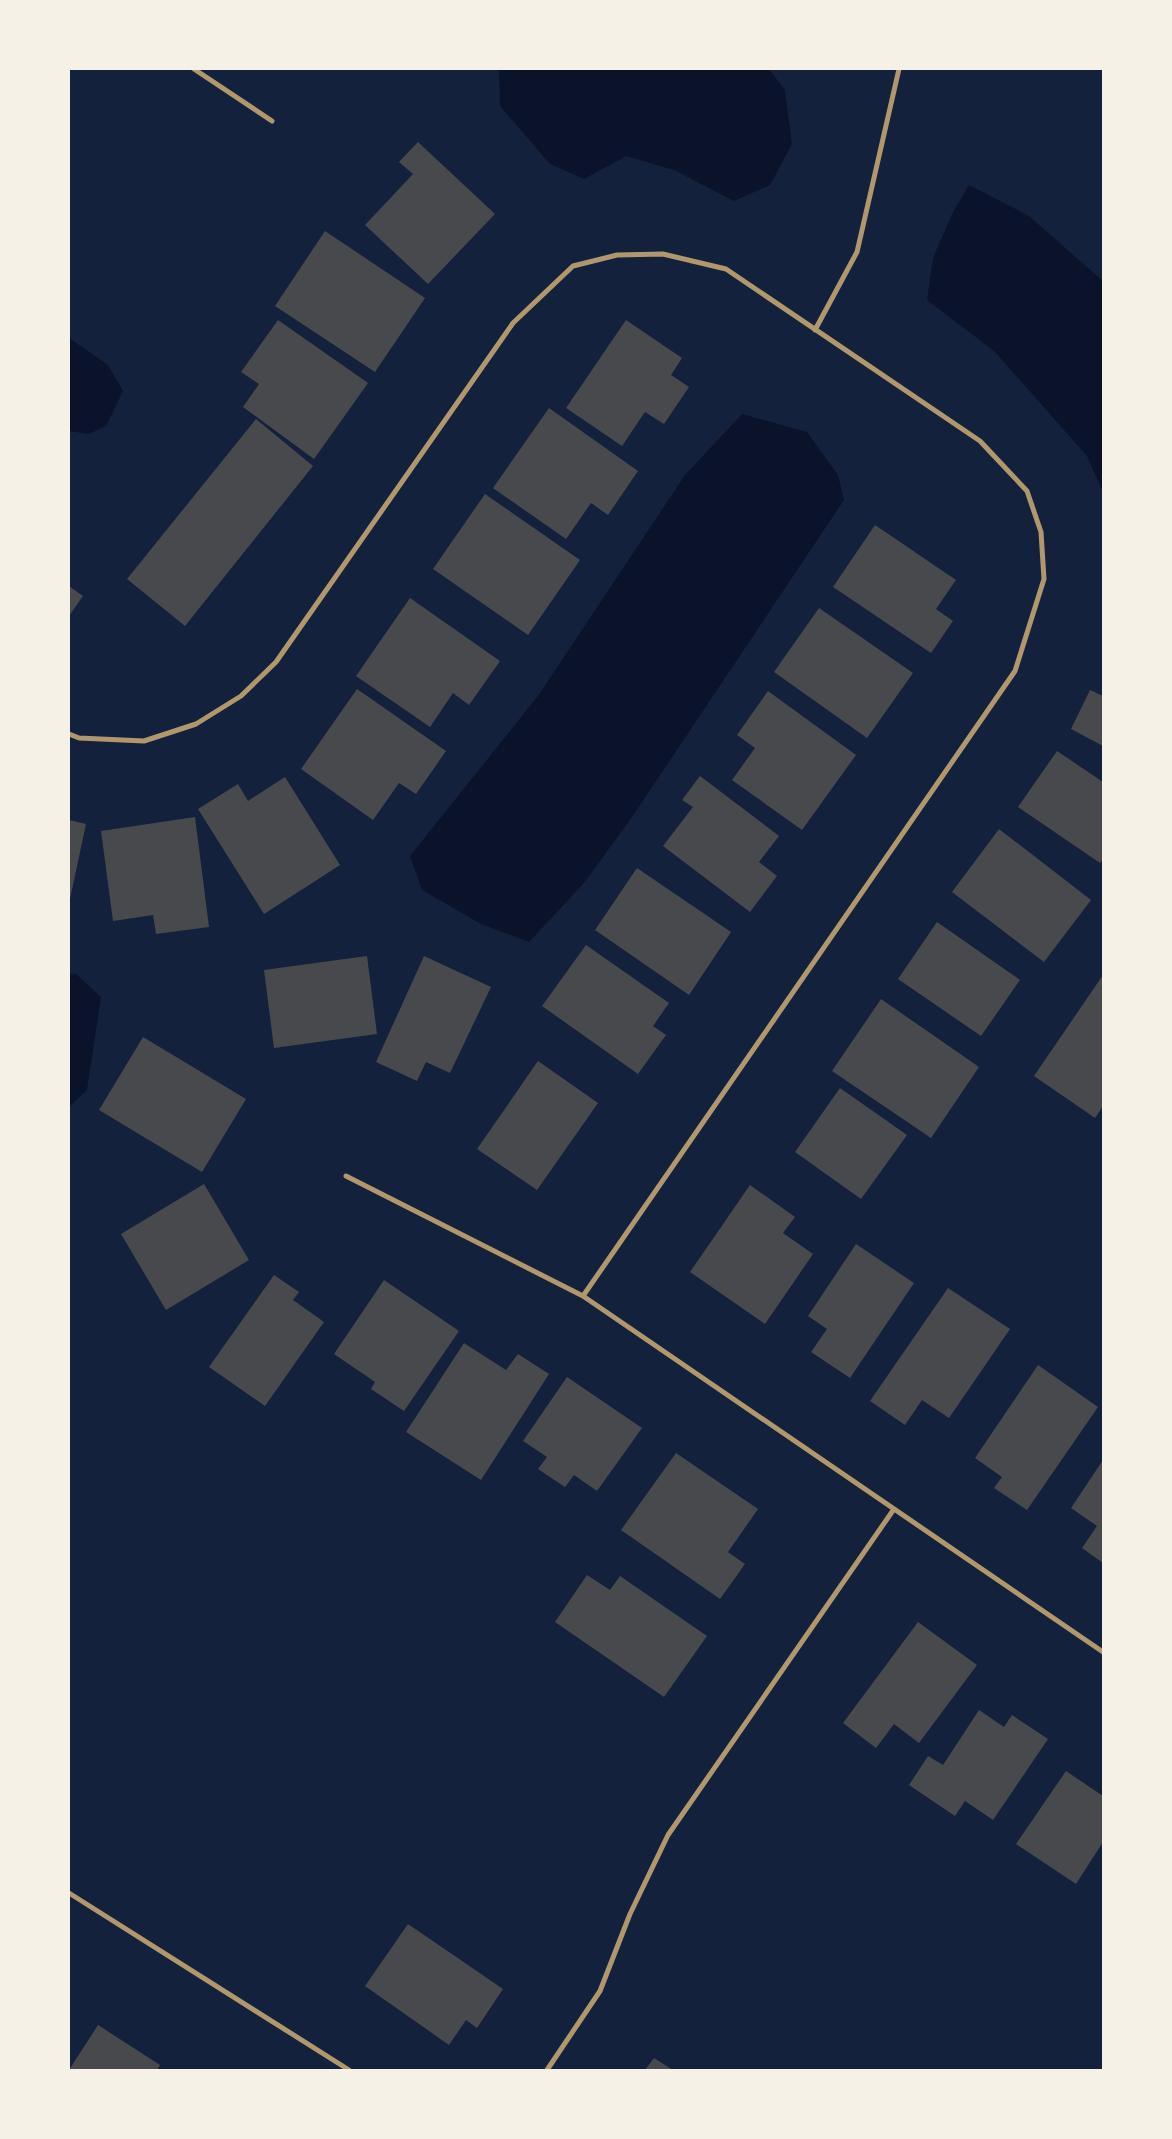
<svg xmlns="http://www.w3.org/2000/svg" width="1172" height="2139" viewBox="0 0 1172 2139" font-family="'Asap Condensed',sans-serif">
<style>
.water{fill:#0b132b}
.building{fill:#48494c}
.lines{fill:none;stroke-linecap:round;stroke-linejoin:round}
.minor{stroke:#b1986c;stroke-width:5}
</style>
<rect width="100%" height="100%" fill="#14213d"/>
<!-- water -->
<path class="water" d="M 499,69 L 769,69 L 785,90 L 792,144 L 770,185 L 734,201 L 674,170 L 626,156 L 584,179 L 550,164 L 500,106 Z
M 969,185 L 1029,216 L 1103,281 L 1103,492 L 1087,456 L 994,351 L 927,300 L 933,258 L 952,214 Z
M 69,338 L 108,365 L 123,391 L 106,426 L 89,434 L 69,431 Z
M 742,414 L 807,432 L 838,475 L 844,500 L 630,820 L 584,883 L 529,942 L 481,924 L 422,890 L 410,856 L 538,696 L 685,475 Z
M 69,973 L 76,974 L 101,997 L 87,1090 L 69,1107 Z"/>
<!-- building -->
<path class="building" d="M 418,142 L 495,214 L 428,284 L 365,225 L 413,174 L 399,162 Z
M 325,231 L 425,298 L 375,372 L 275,306 Z
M 278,320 L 368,383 L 314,459 L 243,407 L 259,384 L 241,372 Z
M 626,320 L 682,358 L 671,375 L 689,387 L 664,424 L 645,412 L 622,446 L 566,408 Z
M 549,408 L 638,471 L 608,515 L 591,503 L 566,539 L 493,488 Z
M 256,419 L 313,466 L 185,626 L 127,579 Z
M 485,494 L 580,560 L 528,635 L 433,569 Z
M 875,525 L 956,580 L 936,609 L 953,621 L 931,653 L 833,587 Z
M 69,586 L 83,596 L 69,616 Z
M 410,598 L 500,661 L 469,705 L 453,693 L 430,727 L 356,676 Z
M 819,608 L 913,673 L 867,738 L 774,672 Z
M 357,689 L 446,751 L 416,794 L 399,783 L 373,820 L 301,769 Z
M 1090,690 L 1103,696 L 1103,746 L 1071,729 Z
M 768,691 L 856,755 L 802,830 L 732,780 L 755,748 L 737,735 Z
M 1057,751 L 1103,782 L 1103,859 L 1100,863 L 1018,807 Z
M 700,776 L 779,836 L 759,862 L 777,876 L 750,912 L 663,846 L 693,807 L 682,800 Z
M 285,777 L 340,865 L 264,914 L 198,809 L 238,784 L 248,801 Z
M 195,817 L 209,927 L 156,934 L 153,915 L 113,921 L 101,831 Z
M 69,820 L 86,824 L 70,899 L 69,899 Z
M 999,829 L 1091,900 L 1044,962 L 952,892 Z
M 637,868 L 731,932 L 689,995 L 595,930 Z
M 937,922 L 1020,980 L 981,1036 L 898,979 Z
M 586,945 L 669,1003 L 653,1026 L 666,1035 L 638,1074 L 542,1006 Z
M 367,956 L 377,1034 L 274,1048 L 264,970 Z
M 424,956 L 491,987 L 450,1073 L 426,1062 L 417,1081 L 376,1062 Z
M 1103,975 L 1103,1106 L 1095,1118 L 1034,1076 Z
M 881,999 L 979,1067 L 931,1138 L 832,1071 Z
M 143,1037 L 246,1099 L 202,1172 L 99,1110 Z
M 538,1061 L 598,1103 L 537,1190 L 477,1149 Z
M 840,1088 L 907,1135 L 861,1199 L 795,1152 Z
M 204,1184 L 249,1260 L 166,1310 L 121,1234 Z
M 750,1185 L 795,1217 L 783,1233 L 813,1254 L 765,1324 L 690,1272 Z
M 856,1244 L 914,1283 L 850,1378 L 811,1352 L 827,1329 L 808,1316 Z
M 274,1275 L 299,1292 L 293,1300 L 324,1322 L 265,1406 L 209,1367 Z
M 384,1280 L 459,1331 L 404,1411 L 371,1389 L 375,1382 L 334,1354 Z
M 948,1288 L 1010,1329 L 949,1418 L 922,1400 L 905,1425 L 870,1401 Z
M 464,1343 L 506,1370 L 518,1354 L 549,1374 L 481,1480 L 406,1432 Z
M 1038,1365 L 1098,1407 L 1027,1510 L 994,1488 L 1002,1477 L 975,1458 Z
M 567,1377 L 642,1428 L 597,1491 L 574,1475 L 565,1487 L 538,1469 L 547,1457 L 523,1441 Z
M 676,1453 L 758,1509 L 728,1552 L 745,1564 L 720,1599 L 621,1530 Z
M 1103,1460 L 1103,1563 L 1082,1548 L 1097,1526 L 1071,1508 Z
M 587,1575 L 610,1590 L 620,1576 L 707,1636 L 664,1697 L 555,1622 Z
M 918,1622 L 977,1665 L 919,1743 L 894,1724 L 876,1748 L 843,1723 Z
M 979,1710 L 1004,1727 L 1012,1715 L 1048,1739 L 993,1820 L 965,1801 L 955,1816 L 909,1785 L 928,1756 L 943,1765 Z
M 1066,1771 L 1103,1796 L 1103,1842 L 1076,1884 L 1016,1844 Z
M 408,1924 L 503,1989 L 477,2028 L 466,2020 L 449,2045 L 365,1986 Z
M 98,2025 L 160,2065 L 157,2070 L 69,2070 Z
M 654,2058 L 673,2070 L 645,2070 Z"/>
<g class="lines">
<!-- minor -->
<path class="minor" d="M 194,69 L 272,121
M 815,330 L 857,252 L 899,69
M 69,734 L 79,738 L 144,741 L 196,724 L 241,696 L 276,662 L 513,323 L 573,266 L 617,255 L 663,254 L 726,269 L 980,441 L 1027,491 L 1041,532 L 1044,579 L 1015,671 L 583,1296
M 346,1176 L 583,1296 L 1103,1652
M 69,1893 L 349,2070
M 547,2070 L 600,1991 L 630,1914 L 668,1835 L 894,1509"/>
</g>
<!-- border -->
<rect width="1172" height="2139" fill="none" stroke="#f6f1e7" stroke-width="140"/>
</svg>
